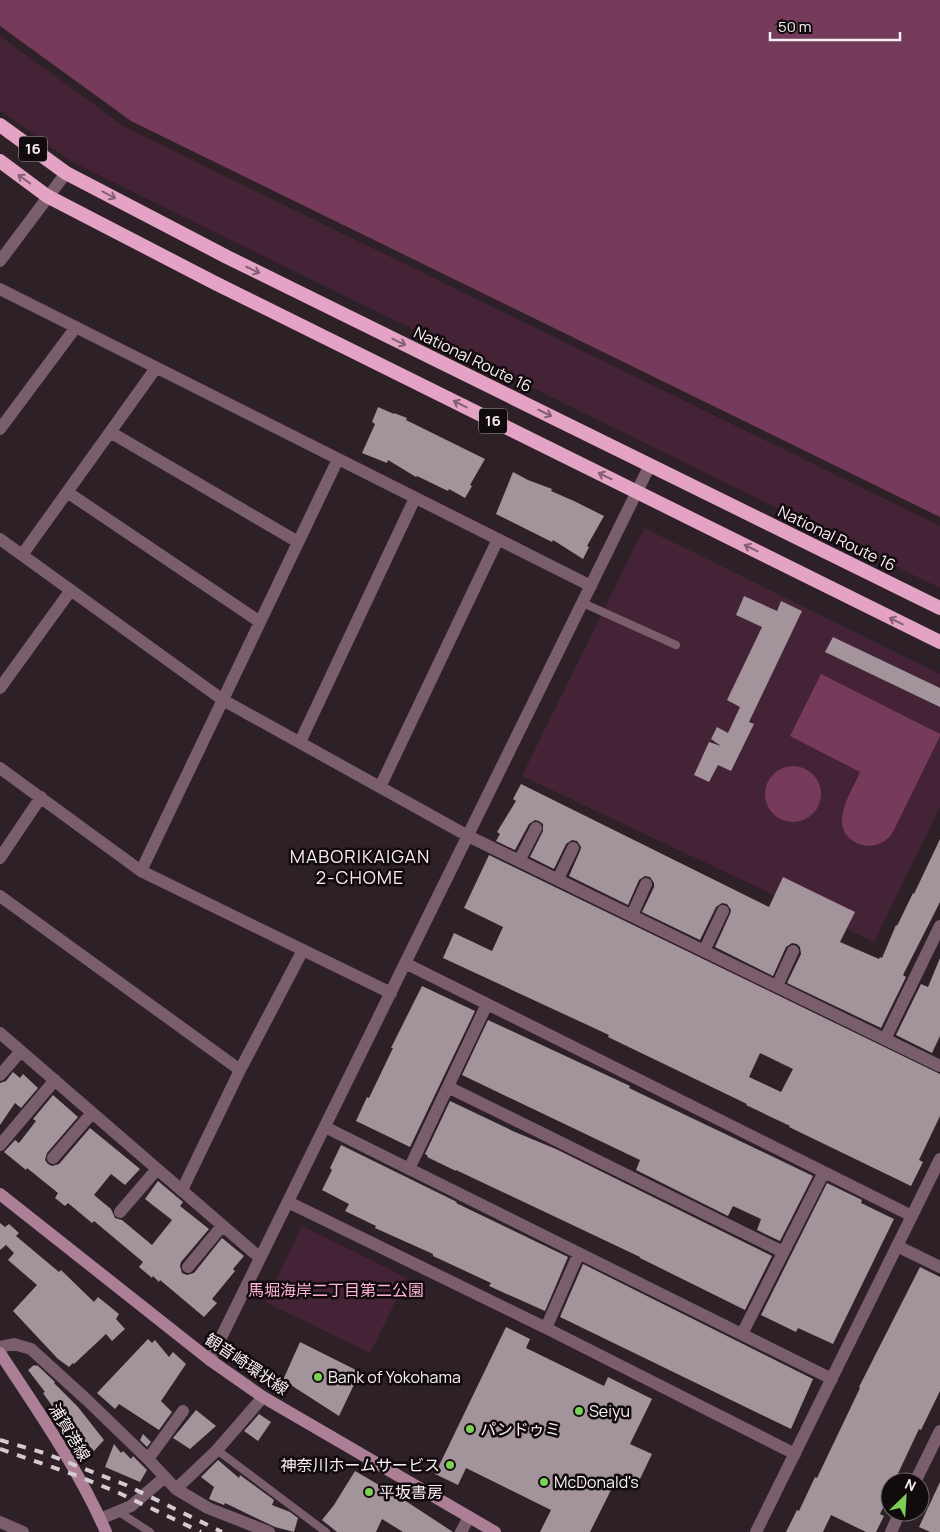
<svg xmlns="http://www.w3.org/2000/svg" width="940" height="1532" viewBox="0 0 940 1532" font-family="Manrope,'Noto Sans JP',sans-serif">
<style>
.green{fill:#452336}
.water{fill:#763a5b}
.building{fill:#a3939a;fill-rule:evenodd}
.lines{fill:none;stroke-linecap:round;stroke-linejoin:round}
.service{stroke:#7b5e6c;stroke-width:8}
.minor{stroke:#7b5e6c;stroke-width:12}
.tertiary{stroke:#7b5e6c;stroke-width:12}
.secondary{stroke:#ac7f96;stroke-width:12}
.trunk{stroke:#e4a3c4;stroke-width:14}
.rail{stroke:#d4cacf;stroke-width:4;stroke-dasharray:9 9;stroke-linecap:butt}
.oneway{stroke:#855f72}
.poi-dot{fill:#7bd156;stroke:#110b0e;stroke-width:2}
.labels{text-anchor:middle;stroke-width:5;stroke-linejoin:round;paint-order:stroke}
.shield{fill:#110b0e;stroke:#b3abae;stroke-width:1}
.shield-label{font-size:15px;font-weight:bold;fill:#f8eff3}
.street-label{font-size:16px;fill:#f8eff3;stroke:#110b0e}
.park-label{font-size:16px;fill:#feb2d9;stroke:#110b0e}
.poi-label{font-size:16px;fill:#f8eff3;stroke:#110b0e;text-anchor:start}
.neighbourhood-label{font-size:18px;letter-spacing:1px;fill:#f8eff3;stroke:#110b0e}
</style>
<rect width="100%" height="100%" fill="#2d2026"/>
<!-- green -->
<path class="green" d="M 0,36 L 125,127 L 940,526 L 940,588 L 72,162 L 0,110 Z
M 644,528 L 940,674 L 940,807 L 874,942 L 522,776 Z
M 302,1226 L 407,1278 L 370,1353 L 265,1302 Z"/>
<!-- water -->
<path class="water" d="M 0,0 L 940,0 L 940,517 L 131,121 L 0,26 Z
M 821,674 L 940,734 L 940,736 L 894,830 C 892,833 890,837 887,839 C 870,854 840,842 842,819 C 843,802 854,787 860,772 L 790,736 Z
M765 794a28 28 0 1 1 56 0a28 28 0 1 1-56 0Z"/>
<!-- building -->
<path class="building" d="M 378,407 L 394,414 L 394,413 L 407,418 L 406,420 L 485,459 L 470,485 L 472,486 L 465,498 L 449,489 L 448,491 L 417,476 L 416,477 L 388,460 L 387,463 L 362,453 L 375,424 L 372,422 Z
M 513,472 L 528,480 L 552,489 L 551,491 L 574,501 L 604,516 L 587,546 L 589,547 L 583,559 L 553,540 L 552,542 L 496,514 Z
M 744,596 L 777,611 L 781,601 L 802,611 L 749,722 L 754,724 L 731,771 L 718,765 L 709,782 L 694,775 L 709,742 L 721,746 L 711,739 L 717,727 L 728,733 L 740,707 L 727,700 L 762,627 L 736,615 Z
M 833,637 L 940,688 L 940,707 L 825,652 Z
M 521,784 L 769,907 L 783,877 L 855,912 L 840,942 L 879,959 L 880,957 L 882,958 L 896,925 L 897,926 L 913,893 L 914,894 L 940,839 L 940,902 L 903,975 L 906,977 L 881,1028 L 787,983 L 801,954 L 800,947 L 797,944 L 792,943 L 786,947 L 773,976 L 715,947 L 730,914 L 731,910 L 727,904 L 722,903 L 716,907 L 700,940 L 642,912 L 654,887 L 654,883 L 650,877 L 645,876 L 639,880 L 628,905 L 569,876 L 580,851 L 581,847 L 577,841 L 572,840 L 566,844 L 554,869 L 530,857 L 543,831 L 543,824 L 539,821 L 535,820 L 529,824 L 515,850 L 496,841 L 500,834 L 497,832 L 516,801 L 513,799 Z
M 489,855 L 940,1074 L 940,1116 L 919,1160 L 923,1162 L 911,1186 L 789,1127 L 790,1126 L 746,1105 L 747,1104 L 608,1037 L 609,1035 L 443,958 L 454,933 L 492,951 L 503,927 L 464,908 ZM 760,1053 L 793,1069 L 781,1092 L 749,1077 Z
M 940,958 L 940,1036 L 932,1053 L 896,1035 L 921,984 L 928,987 Z
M 422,986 L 475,1011 L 410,1147 L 356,1121 L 367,1097 L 369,1098 L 393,1048 L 391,1048 Z
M 488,1020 L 630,1086 L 629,1088 L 813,1176 L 780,1241 L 757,1230 L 761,1219 L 733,1206 L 728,1216 L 636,1170 L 640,1160 L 462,1075 Z
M 13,1072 L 20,1078 L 23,1074 L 38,1088 L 21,1108 L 15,1103 L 0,1125 L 0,1083 L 6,1081 Z
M 53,1095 L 78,1117 L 47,1153 L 45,1160 L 48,1164 L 52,1166 L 59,1164 L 90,1128 L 140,1169 L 125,1185 L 111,1174 L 94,1195 L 111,1209 L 115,1218 L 122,1220 L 152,1245 L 172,1220 L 145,1199 L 158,1181 L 183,1202 L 180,1206 L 209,1229 L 181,1262 L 180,1266 L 182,1273 L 187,1275 L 194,1273 L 222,1238 L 244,1256 L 233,1269 L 235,1271 L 212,1299 L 217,1303 L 204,1317 L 160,1280 L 159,1282 L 153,1276 L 152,1278 L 139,1267 L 143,1262 L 94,1221 L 92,1223 L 68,1203 L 65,1206 L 55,1198 L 58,1193 L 27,1168 L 26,1170 L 4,1152 L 15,1140 L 19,1143 L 36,1121 L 33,1119 Z
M 450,1101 L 515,1132 L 556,1149 L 772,1256 L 745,1310 L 640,1258 L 640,1257 L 456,1170 L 456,1171 L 427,1157 L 428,1156 L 425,1154 Z
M 341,1145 L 457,1202 L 456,1203 L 568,1257 L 545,1311 L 489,1286 L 491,1283 L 433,1256 L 433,1254 L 375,1228 L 376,1226 L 345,1211 L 349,1204 L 322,1190 L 332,1170 L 330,1168 Z
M 827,1183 L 862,1200 L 861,1203 L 894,1219 L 833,1344 L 798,1328 L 796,1332 L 761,1315 Z
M 0,1223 L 5,1227 L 9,1224 L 19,1233 L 16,1236 L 59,1272 L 61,1270 L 94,1302 L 98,1297 L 119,1314 L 116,1319 L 125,1329 L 112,1341 L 106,1334 L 74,1364 L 73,1363 L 69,1367 L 58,1359 L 13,1311 L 37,1285 L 8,1260 L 14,1253 L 6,1245 L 0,1250 Z
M 583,1264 L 813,1379 L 791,1429 L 560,1317 Z
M 920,1267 L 940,1277 L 940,1391 L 921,1430 L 919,1429 L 894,1482 L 890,1482 L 890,1493 L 880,1514 L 884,1516 L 876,1532 L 866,1532 L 831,1515 L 823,1532 L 786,1532 L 797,1510 L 799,1511 L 815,1477 L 817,1478 L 860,1388 L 859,1387 Z
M 506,1327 L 530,1339 L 526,1348 L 604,1386 L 608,1377 L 652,1399 L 630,1444 L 652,1454 L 638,1483 L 619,1474 L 590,1532 L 540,1532 L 551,1510 L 466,1468 L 458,1485 L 435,1474 Z
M 148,1339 L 152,1343 L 155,1340 L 169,1357 L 173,1352 L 186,1364 L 161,1401 L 172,1412 L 159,1430 L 119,1404 L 115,1409 L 97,1393 Z
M 300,1342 L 360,1372 L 339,1416 L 283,1380 Z
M 34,1365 L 36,1366 L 37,1365 L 55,1382 L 54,1383 L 78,1407 L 104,1440 L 94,1451 L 55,1410 L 43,1393 L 45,1392 L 28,1370 Z
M 196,1410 L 216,1426 L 190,1449 L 173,1438 Z
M 259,1414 L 271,1422 L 258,1441 L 244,1431 Z
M 143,1434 L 151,1442 L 147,1447 L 140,1440 Z
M 114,1444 L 121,1453 L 123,1451 L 131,1459 L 133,1456 L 147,1470 L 140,1482 L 105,1467 Z
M 218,1460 L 239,1478 L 240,1475 L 274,1500 L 272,1505 L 290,1512 L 298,1518 L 294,1532 L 275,1527 L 225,1503 L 224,1505 L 209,1499 L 214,1487 L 201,1477 Z
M 355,1471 L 398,1496 L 453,1532 L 403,1532 L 382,1519 L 376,1532 L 337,1532 L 322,1520 L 334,1505 Z
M 940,1482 L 940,1532 L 930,1532 L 919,1527 Z"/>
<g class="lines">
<!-- service -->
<path class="service" d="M 583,603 L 676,645
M 217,1450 L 326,1532
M 119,1512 L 150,1532"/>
<!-- minor -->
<path class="minor" d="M 0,289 L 591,586
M 0,429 L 76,327
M 110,432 L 298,542
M 67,492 L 260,622
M 0,539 L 223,700 L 468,836 L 940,1066
M 22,555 L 156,368
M 0,688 L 71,590
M 300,742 L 415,498
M 0,768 L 141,871 L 391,993
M 380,787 L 498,539
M 0,858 L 41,797
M 519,861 L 536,828
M 141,871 L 338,459
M 558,879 L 573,848
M 0,896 L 240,1070
M 632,915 L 646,884
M 704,951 L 723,911
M 405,963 L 912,1216
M 777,986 L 793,951
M 0,1033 L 260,1258
M 885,1039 L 940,926
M 0,1075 L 21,1051
M 448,1087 L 783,1252
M 325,1127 L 832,1379
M 0,1145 L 55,1080
M 53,1158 L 92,1113
M 409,1169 L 487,1004
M 182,1190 L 240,1070 L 303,950
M 288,1202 L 546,1328 L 579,1253
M 120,1212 L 157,1169
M 897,1246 L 940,1267
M 188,1267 L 222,1226
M 546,1328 L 795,1454
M 742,1334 L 824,1172
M 0,1347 L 14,1344 L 31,1349 L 87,1400 L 148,1459 L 176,1489 L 208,1508 L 269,1532
M 210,1360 L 650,465
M 148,1459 L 183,1411
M 915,1482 L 940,1431
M 176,1489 L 217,1450 L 263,1397
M 100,1519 L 131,1506 L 165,1477
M 0,1522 L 23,1532
M 461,1532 L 469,1517
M 891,1532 L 900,1512"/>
<!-- tertiary -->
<path class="tertiary" d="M 0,261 L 66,173
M 756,1532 L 940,1159"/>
<!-- secondary -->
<path class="secondary" d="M 0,1194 L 210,1360 L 263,1397 L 495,1532
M 0,1353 C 38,1411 78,1468 106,1532"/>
<!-- trunk -->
<path class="trunk" d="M 0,125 L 66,173 L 227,257 L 940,608
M 0,161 L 47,196 L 215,283 L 940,642"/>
<!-- rail -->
<path class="rail" d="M 0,1440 L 44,1453 L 126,1485 L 222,1532
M 0,1449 L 78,1476 L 119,1493 L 201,1532"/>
</g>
<!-- one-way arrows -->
<defs><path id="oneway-shaft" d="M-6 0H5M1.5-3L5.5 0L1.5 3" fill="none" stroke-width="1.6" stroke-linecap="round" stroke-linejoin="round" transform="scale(1.25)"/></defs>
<g class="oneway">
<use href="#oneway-shaft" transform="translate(24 179) rotate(-144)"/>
<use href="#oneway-shaft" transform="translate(109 195) rotate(28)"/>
<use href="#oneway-shaft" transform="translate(253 270) rotate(26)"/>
<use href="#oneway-shaft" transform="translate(399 342) rotate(26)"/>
<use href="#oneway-shaft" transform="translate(460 404) rotate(-154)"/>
<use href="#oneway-shaft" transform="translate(545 413) rotate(26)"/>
<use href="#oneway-shaft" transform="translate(605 476) rotate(-154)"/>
<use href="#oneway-shaft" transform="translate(751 548) rotate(-154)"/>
<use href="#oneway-shaft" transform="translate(896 621) rotate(-154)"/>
</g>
<!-- markers -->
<g class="poi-dot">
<circle cx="318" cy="1377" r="5"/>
<circle cx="579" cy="1411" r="5"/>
<circle cx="470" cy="1429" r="5"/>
<circle cx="450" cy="1465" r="5"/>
<circle cx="544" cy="1482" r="5"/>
<circle cx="369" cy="1492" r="5"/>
</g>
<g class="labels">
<!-- shield labels -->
<g class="shield">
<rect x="19" y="136.5" width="28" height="25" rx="4"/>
<rect x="479" y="408.5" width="28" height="25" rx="4"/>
</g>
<g class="shield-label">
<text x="33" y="154">16</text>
<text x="493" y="426">16</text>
</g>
<!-- street labels -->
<g class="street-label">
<text transform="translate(473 359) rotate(26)" y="6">National Route 16</text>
<text transform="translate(837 538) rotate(26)" y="6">National Route 16</text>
<text transform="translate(247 1364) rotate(34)" y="6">観音崎環状線</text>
<text transform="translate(70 1432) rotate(59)" y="6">浦賀港線</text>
</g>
<!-- park labels -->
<g class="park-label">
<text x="336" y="1296">馬堀海岸二丁目第二公園</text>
</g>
<!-- poi labels -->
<g class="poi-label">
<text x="328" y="1383">Bank of Yokohama</text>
<text x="589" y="1417">Seiyu</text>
<text x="480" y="1435">パンドゥミ</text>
<text x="440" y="1471" text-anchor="end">神奈川ホームサービス</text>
<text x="554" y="1488">McDonald's</text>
<text x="379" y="1498">平坂書房</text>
</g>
<!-- neighbourhood labels -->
<g class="neighbourhood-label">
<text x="360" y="863">MABORIKAIGAN<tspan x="360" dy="21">2-CHOME</tspan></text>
</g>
</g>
<!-- north arrow -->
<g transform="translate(905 1497) rotate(25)"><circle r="24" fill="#110b0e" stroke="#6d666a"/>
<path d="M0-4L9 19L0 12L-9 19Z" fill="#7bd156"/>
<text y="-8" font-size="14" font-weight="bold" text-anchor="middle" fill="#f8eff3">N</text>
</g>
<!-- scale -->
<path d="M770 32v8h130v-8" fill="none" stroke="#f8eff3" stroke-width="2.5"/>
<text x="778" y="32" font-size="15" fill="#f8eff3" stroke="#110b0e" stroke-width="4" paint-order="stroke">50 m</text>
</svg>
